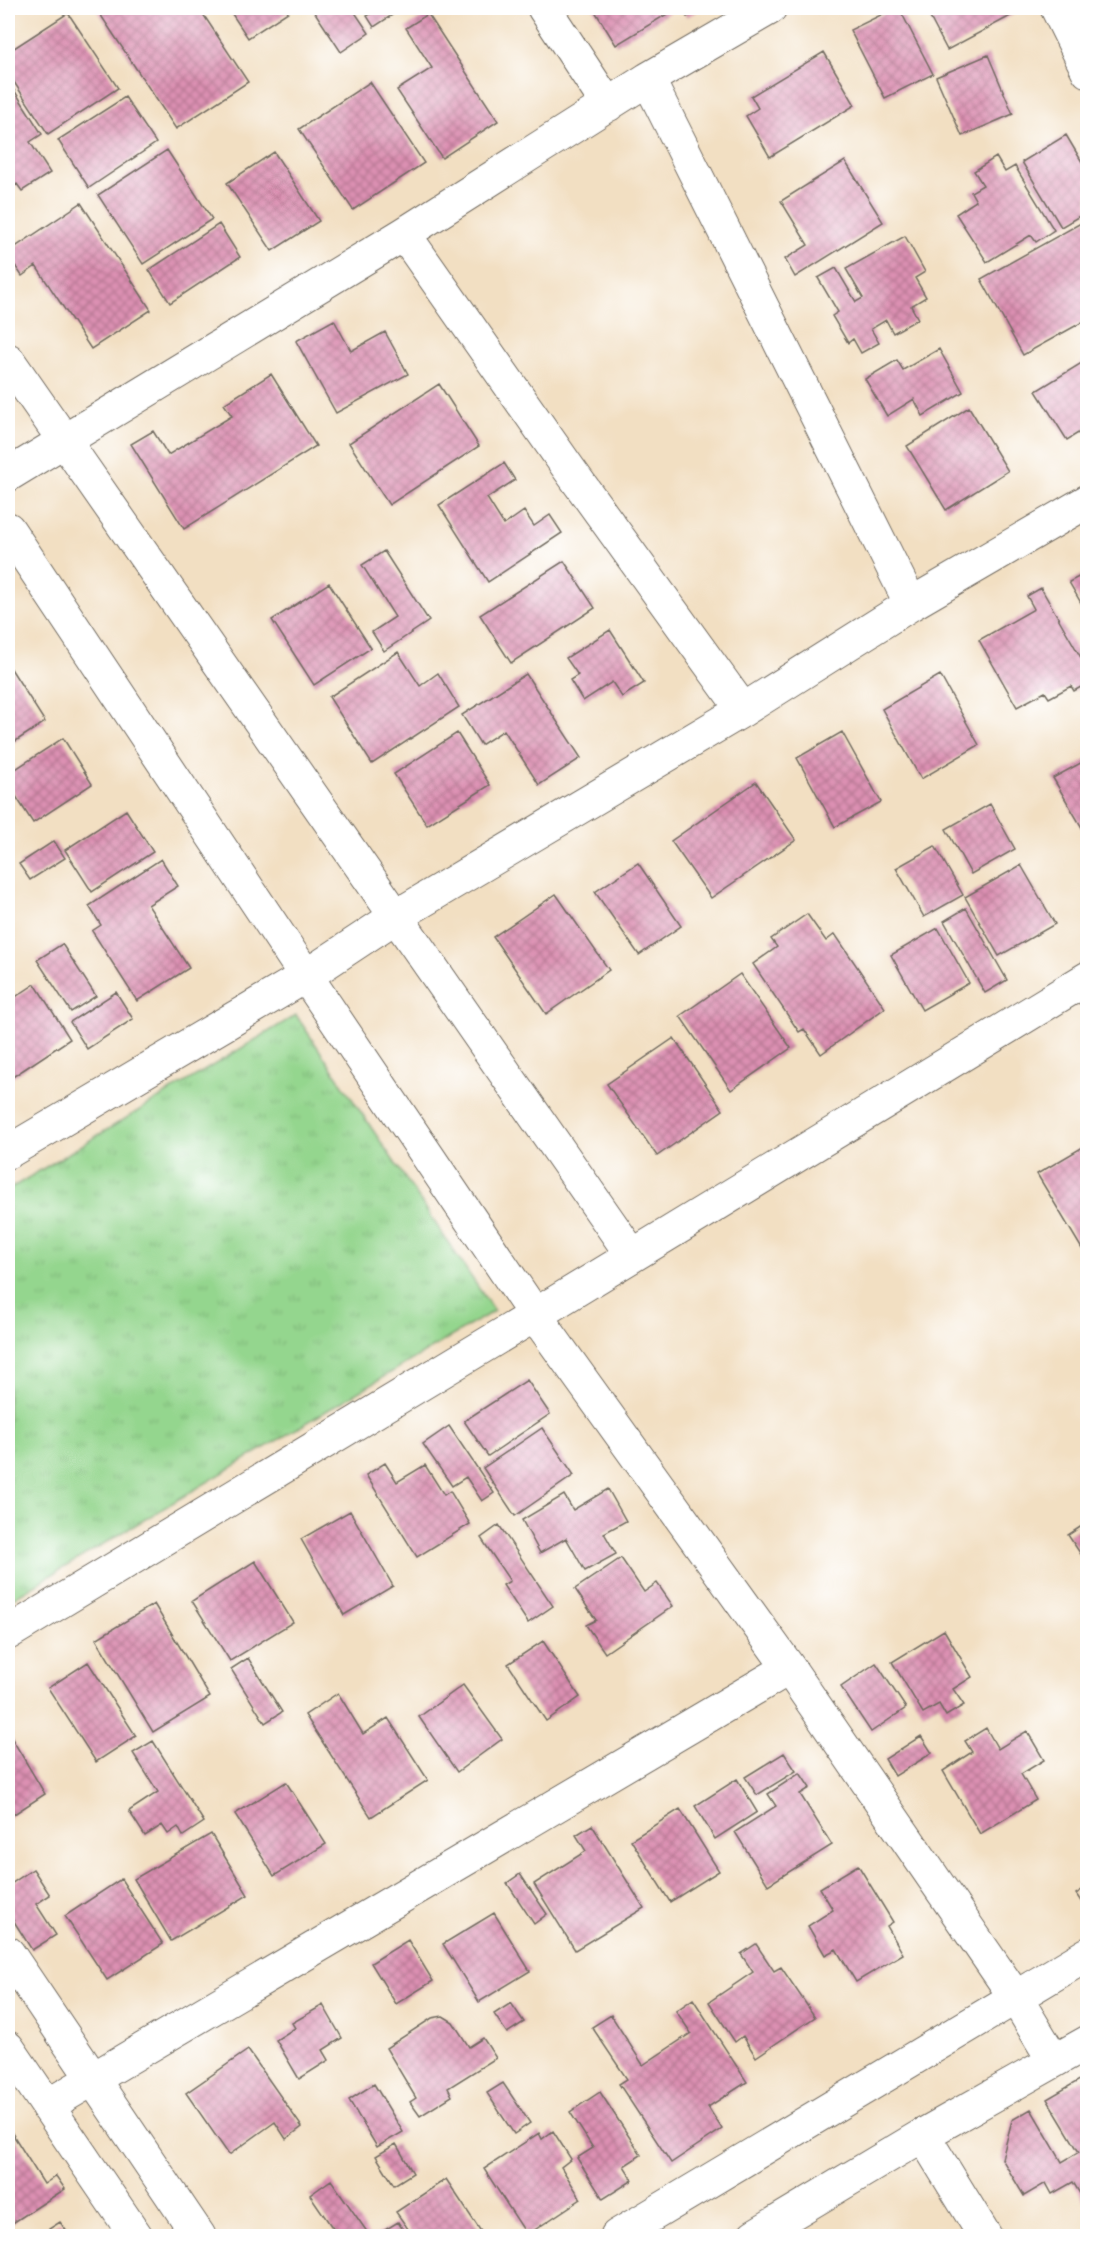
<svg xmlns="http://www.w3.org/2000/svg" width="1095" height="2244" viewBox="0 0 1095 2244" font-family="'Old Standard TT',serif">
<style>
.grass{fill:url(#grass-tufts);stroke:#60805c;stroke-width:1.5}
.building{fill:url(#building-cross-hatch)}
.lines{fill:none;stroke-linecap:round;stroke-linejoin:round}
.minor-casing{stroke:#716a60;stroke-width:35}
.tertiary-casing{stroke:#716a60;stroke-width:35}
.minor{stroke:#fff;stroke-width:33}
.tertiary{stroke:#fff;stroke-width:33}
</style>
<defs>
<pattern id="grass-tufts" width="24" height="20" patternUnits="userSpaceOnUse" patternTransform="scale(1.5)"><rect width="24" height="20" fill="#94d68e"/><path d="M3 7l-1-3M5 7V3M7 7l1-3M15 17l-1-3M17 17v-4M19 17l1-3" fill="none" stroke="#80b87b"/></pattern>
<pattern id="building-cross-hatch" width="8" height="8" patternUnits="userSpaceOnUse" patternTransform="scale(1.5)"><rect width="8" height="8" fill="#dc90b2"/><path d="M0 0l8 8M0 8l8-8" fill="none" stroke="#b37691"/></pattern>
</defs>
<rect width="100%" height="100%" fill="#fff"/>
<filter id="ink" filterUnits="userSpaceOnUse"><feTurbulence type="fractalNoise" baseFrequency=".0167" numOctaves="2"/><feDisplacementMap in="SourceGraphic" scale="12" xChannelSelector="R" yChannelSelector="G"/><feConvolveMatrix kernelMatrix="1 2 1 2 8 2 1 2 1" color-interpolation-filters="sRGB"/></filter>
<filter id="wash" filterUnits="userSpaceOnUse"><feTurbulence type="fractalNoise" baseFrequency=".008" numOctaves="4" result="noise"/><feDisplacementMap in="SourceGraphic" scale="24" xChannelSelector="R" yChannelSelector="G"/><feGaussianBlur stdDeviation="1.35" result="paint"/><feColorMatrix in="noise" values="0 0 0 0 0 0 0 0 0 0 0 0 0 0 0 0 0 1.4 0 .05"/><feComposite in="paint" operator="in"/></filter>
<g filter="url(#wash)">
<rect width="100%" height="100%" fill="#f2dfc2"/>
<!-- grass -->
<path class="grass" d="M 296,1015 L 494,1311 L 8,1601 L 8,1190 Z"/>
<g id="blocks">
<!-- building -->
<path class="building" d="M 96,8 L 199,8 L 248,82 L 176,129 Z
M 228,8 L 294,8 L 248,38 Z
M 312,8 L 352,8 L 369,33 L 341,52 Z
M 380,8 L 403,8 L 374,27 L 367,16 Z
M 593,8 L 677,8 L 616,45 Z
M 681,8 L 702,8 L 687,17 Z
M 895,8 L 899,8 L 933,74 L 885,98 L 850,30 Z
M 925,8 L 1018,8 L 1020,11 L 947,50 Z
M 68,13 L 118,88 L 48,134 L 8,73 L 8,52 Z
M 428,14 L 498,121 L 442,158 L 397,90 L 432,68 L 406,28 Z
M 824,52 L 855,105 L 770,157 L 746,116 L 758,108 L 751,96 Z
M 988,55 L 1013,114 L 962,136 L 936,77 Z
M 370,82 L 424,163 L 353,210 L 299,129 Z
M 14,90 L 42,134 L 30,142 L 50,173 L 22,191 L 17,184 L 8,191 L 8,95 Z
M 125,97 L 156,143 L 89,188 L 58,140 Z
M 1066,135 L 1088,172 L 1088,211 L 1061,227 L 1022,162 Z
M 167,150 L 212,219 L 143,264 L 98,195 Z
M 274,152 L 319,221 L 272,251 L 227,183 Z
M 996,157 L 1005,172 L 1015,166 L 1054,230 L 1036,242 L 1031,235 L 987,262 L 956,214 L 976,201 L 971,192 L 983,185 L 974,171 Z
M 845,161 L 883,222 L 795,277 L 785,259 L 808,245 L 781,201 Z
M 81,203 L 151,310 L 91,349 L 36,266 L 22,276 L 8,255 L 8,252 Z
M 1088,219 L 1088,319 L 1023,355 L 981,279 Z
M 219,224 L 240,257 L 170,303 L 149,270 Z
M 905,236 L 925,272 L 915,278 L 926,297 L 911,306 L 918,319 L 893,333 L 886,320 L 871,329 L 879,343 L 861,353 L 853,339 L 848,343 L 832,316 L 838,312 L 818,278 L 836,268 L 856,302 L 863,298 L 846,269 Z
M 334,320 L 351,351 L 385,332 L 408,374 L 336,413 L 296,341 Z
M 939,349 L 963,392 L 923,416 L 914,399 L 887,416 L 865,379 L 897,360 L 903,370 Z
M 1088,359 L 1088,427 L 1067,440 L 1036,391 Z
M 271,374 L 316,446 L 184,529 L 131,444 L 153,431 L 168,455 L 232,416 L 224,404 Z
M 439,384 L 479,446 L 389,505 L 349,443 Z
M 969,407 L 1008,471 L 946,510 L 907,446 Z
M 504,463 L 515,480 L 487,498 L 504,525 L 524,511 L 534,526 L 550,515 L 562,533 L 488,582 L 439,505 Z
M 384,551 L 429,621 L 384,651 L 372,632 L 395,617 L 362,565 Z
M 564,561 L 595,608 L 511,663 L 480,615 Z
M 1088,572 L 1088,615 L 1069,582 Z
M 329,583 L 371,648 L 314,685 L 272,620 Z
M 1041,588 L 1088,670 L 1088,683 L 1074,691 L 1071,686 L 1049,698 L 1045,692 L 1017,707 L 979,640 L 1034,609 L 1027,596 Z
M 610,630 L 644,683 L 622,697 L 612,682 L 583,701 L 570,680 L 578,675 L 566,658 Z
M 398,652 L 420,686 L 438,673 L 459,707 L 372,764 L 329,697 Z
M 8,664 L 45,722 L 8,746 Z
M 526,674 L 581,758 L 539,785 L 504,730 L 481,745 L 462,715 Z
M 940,675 L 979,745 L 921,779 L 882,709 Z
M 842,732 L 881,802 L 835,827 L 797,758 Z
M 457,733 L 490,785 L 427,825 L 394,774 Z
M 63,738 L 92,784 L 33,823 L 8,784 L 8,774 Z
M 1088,759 L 1088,838 L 1053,778 Z
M 756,782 L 796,840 L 711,898 L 671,841 Z
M 990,804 L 1015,849 L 971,874 L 946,829 Z
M 126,810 L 153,852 L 92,892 L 65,850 Z
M 54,841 L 65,858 L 30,880 L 19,864 Z
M 935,846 L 963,895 L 924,917 L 896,868 Z
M 161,859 L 178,886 L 148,905 L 189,968 L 137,1001 L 92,931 L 101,925 L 89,906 Z
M 638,863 L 681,926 L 639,955 L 595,892 Z
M 1021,865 L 1055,924 L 999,956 L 965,897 Z
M 556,894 L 609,970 L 546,1014 L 493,937 Z
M 966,908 L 1007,980 L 985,993 L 944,921 Z
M 807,914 L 826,941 L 835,934 L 885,1008 L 821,1054 L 804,1029 L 799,1032 L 753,964 L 777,947 L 771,939 Z
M 938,928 L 969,983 L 922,1010 L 891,955 Z
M 62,944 L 96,996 L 71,1012 L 37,960 Z
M 740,974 L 791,1048 L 731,1090 L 680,1016 Z
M 35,984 L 70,1039 L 8,1080 L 8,1002 Z
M 116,992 L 133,1019 L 87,1049 L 70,1022 Z
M 674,1038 L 723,1110 L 657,1156 L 607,1084 Z
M 1088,1144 L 1088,1259 L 1037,1174 Z
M 527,1380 L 550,1414 L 488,1456 L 464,1421 Z
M 449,1426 L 494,1493 L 482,1501 L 466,1477 L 452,1486 L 423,1444 Z
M 542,1428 L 574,1475 L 515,1516 L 483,1468 Z
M 385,1463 L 397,1482 L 425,1465 L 444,1495 L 450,1491 L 470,1524 L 417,1557 L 366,1475 Z
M 608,1489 L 626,1521 L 604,1533 L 616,1554 L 585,1571 L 566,1538 L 540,1553 L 522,1520 L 564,1495 L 573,1510 Z
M 350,1511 L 393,1586 L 344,1615 L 301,1539 Z
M 1088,1522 L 1088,1565 L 1068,1535 Z
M 499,1525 L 553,1606 L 528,1623 L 503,1585 L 510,1581 L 481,1538 Z
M 621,1558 L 644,1592 L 657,1583 L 673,1606 L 605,1653 L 586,1625 L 596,1620 L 575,1589 Z
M 255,1561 L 293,1622 L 230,1661 L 192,1601 Z
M 154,1604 L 210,1697 L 153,1732 L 96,1639 Z
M 944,1630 L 972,1677 L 953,1689 L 964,1705 L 946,1716 L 939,1704 L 923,1713 L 892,1662 Z
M 543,1641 L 580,1697 L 546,1721 L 508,1664 Z
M 248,1658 L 282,1712 L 265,1723 L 231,1669 Z
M 88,1662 L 136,1736 L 96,1762 L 48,1688 Z
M 876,1663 L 906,1708 L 871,1732 L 841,1687 Z
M 463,1685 L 502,1739 L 457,1772 L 419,1717 Z
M 338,1693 L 363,1734 L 388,1718 L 428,1780 L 371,1817 L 305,1715 Z
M 986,1728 L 998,1749 L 1027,1731 L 1044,1760 L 1021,1774 L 1036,1800 L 980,1834 L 943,1771 L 972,1752 L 965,1741 Z
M 8,1732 L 45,1794 L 8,1818 Z
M 921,1736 L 932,1753 L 895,1776 L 885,1759 Z
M 153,1741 L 204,1822 L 183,1836 L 178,1827 L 168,1834 L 162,1825 L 145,1836 L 129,1811 L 158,1792 L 133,1753 Z
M 784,1753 L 796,1771 L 757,1795 L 745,1777 Z
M 800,1773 L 810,1788 L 800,1794 L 832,1845 L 768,1885 L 735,1832 L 776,1806 L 768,1794 Z
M 737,1779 L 757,1812 L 715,1839 L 695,1806 Z
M 286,1782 L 326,1844 L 274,1876 L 235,1814 Z
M 680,1809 L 719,1871 L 670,1902 L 631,1840 Z
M 592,1825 L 644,1908 L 575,1950 L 534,1884 L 586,1851 L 576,1835 Z
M 211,1834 L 248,1895 L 171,1941 L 134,1879 Z
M 858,1865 L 893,1922 L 887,1926 L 903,1954 L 856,1982 L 836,1949 L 825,1955 L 808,1926 L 833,1910 L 820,1888 Z
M 33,1869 L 50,1895 L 36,1904 L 56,1935 L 32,1950 L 8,1912 L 8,1886 Z
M 520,1874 L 547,1914 L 534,1924 L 507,1883 Z
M 121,1879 L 163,1944 L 107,1980 L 65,1916 Z
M 1088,1886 L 1088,1912 L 1076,1894 Z
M 494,1913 L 530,1971 L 479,2002 L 443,1944 Z
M 408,1940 L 433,1981 L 396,2004 L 371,1963 Z
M 756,1944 L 774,1971 L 781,1967 L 815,2017 L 756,2057 L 743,2036 L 735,2042 L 709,2002 L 753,1972 L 741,1954 Z
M 693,1999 L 747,2082 L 708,2107 L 722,2129 L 671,2163 L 619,2084 L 627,2079 L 592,2027 L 611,2015 L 643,2065 L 691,2033 L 676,2011 Z
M 511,2003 L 524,2022 L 507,2033 L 494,2014 Z
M 323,2005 L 342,2038 L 323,2050 L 329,2060 L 299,2079 L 276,2040 L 295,2028 L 292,2023 Z
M 443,2016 L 453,2022 L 469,2047 L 483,2038 L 496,2058 L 448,2088 L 452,2096 L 420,2116 L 410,2102 L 416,2098 L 386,2048 L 432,2018 Z
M 248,2050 L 302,2127 L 286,2139 L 275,2122 L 229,2155 L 186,2093 Z
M 1083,2078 L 1088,2087 L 1088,2201 L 1085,2202 L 1073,2182 L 1052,2194 L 1046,2183 L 1024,2196 L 1002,2159 L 1012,2120 L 1031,2109 L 1062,2162 L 1079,2152 L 1047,2099 Z
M 503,2083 L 530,2123 L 514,2134 L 487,2093 Z
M 374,2084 L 403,2132 L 377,2147 L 349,2100 Z
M 600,2092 L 641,2155 L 624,2166 L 633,2180 L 603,2199 L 577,2158 L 593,2148 L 570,2112 Z
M 10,2130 L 44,2184 L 56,2176 L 65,2189 L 8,2226 L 8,2132 Z
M 553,2131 L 571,2159 L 561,2167 L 581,2199 L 527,2235 L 484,2169 L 539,2133 L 542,2139 Z
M 396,2144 L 413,2173 L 394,2185 L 376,2156 Z
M 446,2179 L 484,2236 L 413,2236 L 396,2212 Z
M 331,2180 L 370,2236 L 338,2236 L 310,2195 Z
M 60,2222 L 70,2236 L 38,2236 Z
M 398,2222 L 407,2236 L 375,2236 Z"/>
</g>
</g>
<g filter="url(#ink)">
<use href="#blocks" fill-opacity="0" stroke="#716a60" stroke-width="1.5"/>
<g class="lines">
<defs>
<path id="minor" d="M 544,8 L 608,105
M 648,79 L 911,604
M 404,234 L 569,469 L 743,710
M 8,360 L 632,1255
M 8,475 L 404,234 L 648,79 L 770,8
M 8,529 L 306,976 L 535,1315 L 789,1668 L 1016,1998 L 1054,2061
M 8,1152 L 306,976 L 395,917 L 743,710 L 911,604 L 1088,501
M 8,1633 L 535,1315 L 1088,978
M 8,1953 L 199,2236
M 8,2048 L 136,2236
M 47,2106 L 789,1668
M 923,2135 L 985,2236
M 617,2236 L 1088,1954
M 754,2236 L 923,2135 L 1088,2042"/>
<path id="tertiary" d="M 1057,8 L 1088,71"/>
</defs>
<!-- minor casing -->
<use href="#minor" class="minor-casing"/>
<!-- tertiary casing -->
<use href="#tertiary" class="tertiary-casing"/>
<!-- minor -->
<use href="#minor" class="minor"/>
<!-- tertiary -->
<use href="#tertiary" class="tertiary"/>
</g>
</g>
<!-- margin -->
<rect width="1095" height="2244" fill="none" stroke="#fff" stroke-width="30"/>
</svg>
